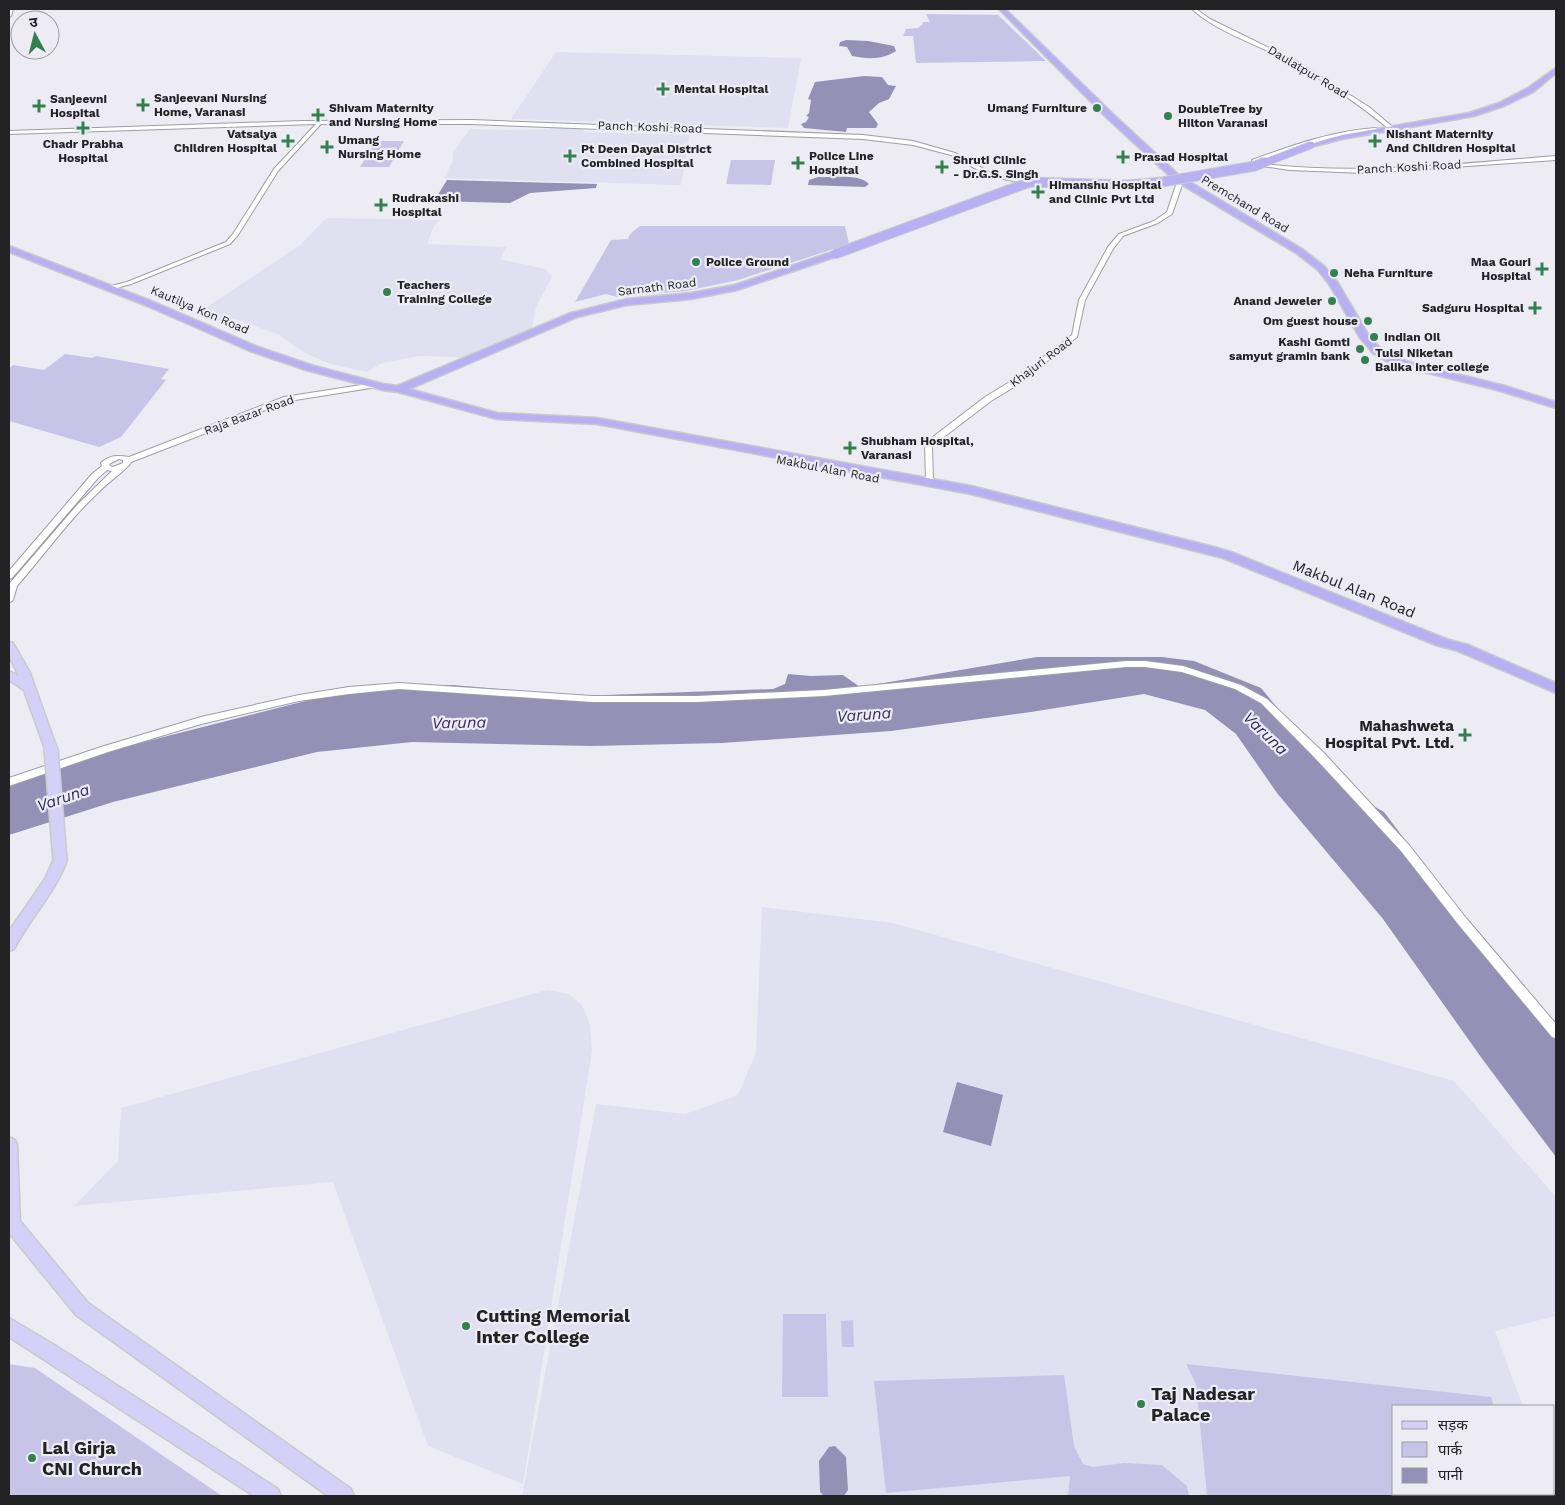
<svg xmlns="http://www.w3.org/2000/svg" width="1565" height="1505" viewBox="0 0 1565 1505" font-family="'Work Sans','Noto Sans Devanagari',sans-serif">
<style>
.built{fill:#e1e0f0}
.green{fill:#c8c4e8}
.water{fill:#9490b6}
.lines{fill:none;stroke-linecap:round;stroke-linejoin:round}
.minor-casing{stroke:#9e9da5;stroke-width:2}
.major-casing{stroke:#cacacb;stroke-width:3}
.highway-casing{stroke:#cacacb;stroke-width:3}
.minor{fill:#fff;fill-rule:evenodd}
.major{fill:#d5d0f8;fill-rule:evenodd}
.highway{fill:#b9b0f3;fill-rule:evenodd}
.major-bridge-casing{stroke:#cacacb;stroke-width:16;stroke-linecap:butt}
.highway-bridge-far1-casing{stroke:#cacacb;stroke-width:8;stroke-linecap:butt}
.highway-bridge-casing{stroke:#cacacb;stroke-width:11;stroke-linecap:butt}
.major-bridge{stroke:#d5d0f8;stroke-width:13}
.highway-bridge-far1{stroke:#b9b0f3;stroke-width:7}
.highway-bridge{stroke:#b9b0f3;stroke-width:9}
.poi-dot{fill:#348150;stroke:#edecf5;stroke-width:2}
.labels{text-anchor:middle;stroke-width:4.5;stroke-linejoin:round;paint-order:stroke}
.far-street-label{font-size:12px;fill:#232326;stroke:#edecf5}
.far-poi-label{font-size:12px;font-weight:bold;fill:#232326;stroke:#edecf5;text-anchor:start}
.street-label{font-size:15px;fill:#232326;stroke:#edecf5}
.poi-label{font-size:15px;font-weight:bold;fill:#232326;stroke:#edecf5;text-anchor:end}
.water-label{font-size:16px;font-style:italic;fill:#322859;stroke:#edecf5}
.near-poi-label{font-size:18px;font-weight:bold;fill:#232326;stroke:#edecf5;text-anchor:start}
</style>
<rect width="100%" height="100%" fill="#edecf5"/>
<!-- built -->
<path class="built" d="M 556,52 L 801,58 L 788,128 L 511,119 Z
M 550,128 L 583,129 L 584,132 L 690,135 L 681,185 L 444,178 L 453,161 L 453,152 L 470,129 L 513,130 L 549,129 Z
M 326,218 L 440,220 L 434,226 L 427,244 L 506,247 L 500,259 L 546,269 L 552,277 L 536,307 L 532,328 L 463,359 L 456,357 L 420,356 L 382,363 L 367,372 L 330,364 L 303,352 L 278,334 L 234,319 L 226,323 L 202,313 L 204,309 L 300,245 Z
M 762,907 L 893,923 L 1454,1081 L 1556,1197 L 1556,1316 L 1495,1331 L 1523,1406 L 1394,1406 L 1394,1494 L 1554,1494 L 1554,1487 L 1556,1496 L 522,1496 L 596,1104 L 685,1114 L 738,1095 L 756,1053 Z
M 547,990 L 569,994 L 582,1005 L 590,1024 L 592,1051 L 523,1484 L 428,1446 L 333,1182 L 74,1206 L 118,1161 L 121,1108 Z"/>
<!-- green -->
<path class="green" d="M 926,14 L 998,15 L 1046,61 L 916,63 L 913,36 L 903,36 L 906,29 L 918,28 L 923,24 L 922,22 L 930,22 Z
M 376,141 L 404,141 L 389,167 L 360,167 Z
M 731,160 L 775,160 L 771,185 L 726,184 Z
M 640,226 L 845,226 L 849,244 L 738,280 L 686,291 L 617,297 L 606,294 L 575,302 L 611,240 L 628,239 L 630,234 Z
M 65,354 L 92,358 L 96,356 L 169,369 L 161,379 L 166,380 L 121,437 L 99,447 L 9,421 L 9,369 L 13,365 L 44,370 Z
M 783,1314 L 826,1314 L 828,1397 L 782,1397 Z
M 853,1320 L 854,1347 L 842,1347 L 841,1321 Z
M 9,1364 L 35,1368 L 222,1496 L 9,1496 Z
M 1186,1364 L 1491,1397 L 1494,1406 L 1394,1406 L 1394,1494 L 1519,1494 L 1519,1496 L 1207,1496 L 1196,1384 Z
M 1064,1375 L 1074,1446 L 1083,1464 L 1093,1467 L 1124,1463 L 1162,1465 L 1187,1486 L 1189,1496 L 1068,1496 L 1070,1476 L 886,1493 L 874,1381 Z"/>
<!-- water -->
<path class="water" d="M 846,40 L 868,41 L 894,46 L 896,51 C 883,60 867,59 852,56 L 847,47 L 839,46 L 840,42 Z
M 864,76 L 882,77 L 888,85 L 896,86 L 889,99 L 879,103 L 869,112 L 878,124 L 876,128 L 847,128 L 846,132 L 804,128 L 801,124 L 806,122 L 809,117 L 806,116 L 809,113 L 811,100 L 808,99 L 815,82 Z
M 818,177 C 832,178 859,173 869,184 L 865,187 L 808,185 L 809,180 Z
M 447,180 L 597,184 L 596,188 L 530,193 L 510,203 L 434,201 Z
M 1037,657 L 1162,657 L 1194,661 L 1261,688 L 1345,790 L 1384,812 L 1444,892 L 1556,1026 L 1556,1157 L 1483,1060 L 1383,919 L 1277,793 L 1236,734 L 1205,710 L 1144,694 L 1031,712 L 891,731 L 722,743 L 591,746 L 412,742 L 317,752 L 113,802 L 9,835 L 9,783 L 77,759 L 349,690 L 453,685 L 577,696 L 773,689 L 785,684 L 788,674 L 811,676 L 843,675 L 860,687 Z
M 957,1082 L 1003,1095 L 991,1146 L 943,1132 Z
M 835,1446 L 846,1457 L 848,1490 L 844,1496 L 824,1496 L 820,1492 L 819,1461 L 829,1447 Z"/>
<g class="lines">
<defs>
<path id="minor" d="M 9,9 L 13,9 L 11,16 L 9,17 Z
M 1192,9 L 1196,9 L 1210,19 L 1298,62 L 1369,107 L 1394,128 L 1389,129 C 1360,105 1327,82 1294,64 C 1262,46 1218,33 1192,9 Z
M 472,120 L 863,135 L 913,141 L 955,153 L 993,174 L 1036,183 L 1033,185 L 989,176 L 951,155 L 913,145 L 863,139 L 472,124 L 321,124 L 278,171 L 238,235 L 230,244 L 131,284 L 109,290 L 107,289 L 107,287 L 127,282 L 226,242 L 233,234 L 274,169 L 316,124 L 9,134 L 9,131 L 303,121 Z
M 1376,128 L 1378,131 L 1330,138 L 1254,163 C 1355,176 1455,164 1556,156 L 1556,160 L 1365,173 L 1289,170 L 1250,164 L 1253,162 L 1252,160 C 1293,145 1332,131 1376,128 Z
M 1179,183 L 1182,185 L 1172,214 L 1158,223 L 1123,236 L 1113,249 L 1085,300 L 1077,337 L 1019,384 L 991,401 L 932,446 L 933,482 L 929,484 L 926,484 L 925,443 L 985,397 L 1013,380 L 1072,335 L 1079,300 L 1108,247 L 1119,234 L 1154,221 L 1167,212 L 1176,185 Z
M 374,383 L 378,385 L 377,387 L 289,401 L 131,462 C 130,467 107,483 101,490 C 70,518 45,554 17,586 L 13,600 L 9,603 L 10,583 L 78,504 L 112,471 L 107,470 L 98,478 L 12,578 L 9,579 L 9,571 L 92,474 L 102,466 L 101,463 C 109,455 118,455 129,457 L 284,397 ZM 119,459 L 123,460 L 123,463 L 113,467 L 110,466 L 109,464 Z
M 1126,661 L 1145,661 L 1183,666 L 1241,685 L 1267,699 L 1324,753 L 1409,845 L 1466,918 L 1556,1024 L 1556,1038 L 1552,1037 L 1458,924 L 1401,851 L 1316,759 L 1261,703 L 1235,689 L 1182,672 L 1145,667 L 1126,667 L 824,696 L 697,702 L 592,702 L 399,689 L 349,694 L 299,701 L 201,724 L 108,752 L 9,786 L 9,778 L 101,747 L 201,717 L 299,695 L 349,687 L 399,683 L 592,696 L 697,696 L 824,690 Z"/>
<path id="major" d="M 9,642 L 13,643 L 30,673 L 57,749 L 55,752 L 47,752 L 45,749 L 24,690 L 9,680 L 9,671 L 19,676 L 9,656 Z
M 60,855 L 65,856 L 67,860 C 55,893 30,918 14,949 L 9,951 L 9,931 L 45,879 L 55,856 Z
M 9,1137 L 15,1140 L 17,1145 L 20,1221 L 88,1303 L 351,1489 L 354,1496 L 328,1496 L 76,1315 L 9,1233 Z
M 9,1318 L 56,1346 L 278,1489 L 281,1496 L 254,1496 L 9,1337 Z"/>
<path id="highway" d="M 999,9 L 1005,9 L 1114,115 L 1180,176 L 1302,249 L 1324,266 L 1338,283 L 1369,336 L 1381,349 L 1394,357 L 1416,364 L 1505,386 L 1556,402 L 1556,408 L 1497,390 L 1408,368 L 1386,361 L 1373,353 L 1360,338 L 1329,284 L 1318,270 L 1296,253 L 1174,180 L 1108,119 Z
M 1556,68 L 1556,73 L 1533,92 L 1504,106 L 1474,116 L 1342,139 L 1311,147 L 1307,145 L 1342,135 L 1469,113 L 1499,103 L 1528,88 Z
M 9,246 L 151,301 L 258,347 L 314,366 L 383,384 L 397,386 L 571,313 L 627,299 L 691,293 L 735,285 L 832,252 L 838,252 L 838,256 L 737,290 L 691,299 L 627,305 L 577,317 L 409,389 L 497,413 L 597,418 L 971,486 L 1210,546 L 1231,552 L 1446,639 L 1468,645 L 1556,683 L 1556,693 L 1458,651 L 1436,645 L 1223,558 L 971,494 L 597,424 L 497,419 L 398,392 L 383,390 L 306,370 L 250,351 L 145,305 L 9,252 Z"/>
</defs>
<!-- minor casing -->
<use href="#minor" class="minor-casing"/>
<!-- major casing -->
<use href="#major" class="major-casing"/>
<!-- highway casing -->
<use href="#highway" class="highway-casing"/>
<!-- minor -->
<use href="#minor" class="minor"/>
<!-- major -->
<use href="#major" class="major"/>
<!-- highway -->
<use href="#highway" class="highway"/>
<defs>
<path id="major-bridge" d="M 51,749 L 60,860"/>
<path id="highway-bridge-far1" d="M 1262,164 L 1311,145"/>
<path id="highway-bridge" d="M 835,254 L 1030,182 L 1128,185 L 1162,182 L 1255,166 L 1265,162"/>
</defs>
<!-- major-bridge casing -->
<use href="#major-bridge" class="major-bridge-casing"/>
<!-- highway-bridge-far1 casing -->
<use href="#highway-bridge-far1" class="highway-bridge-far1-casing"/>
<!-- highway-bridge casing -->
<use href="#highway-bridge" class="highway-bridge-casing"/>
<!-- major-bridge -->
<use href="#major-bridge" class="major-bridge"/>
<!-- highway-bridge-far1 -->
<use href="#highway-bridge-far1" class="highway-bridge-far1"/>
<!-- highway-bridge -->
<use href="#highway-bridge" class="highway-bridge"/>
</g>
<!-- markers -->
<g class="poi-dot">
<path d="M660.5 81.5h5v5h5v5h-5v5h-5v-5h-5v-5h5z"/>
<path d="M140.5 97.5h5v5h5v5h-5v5h-5v-5h-5v-5h5z"/>
<path d="M36.5 98.5h5v5h5v5h-5v5h-5v-5h-5v-5h5z"/>
<circle cx="1097" cy="108" r="5"/>
<path d="M315.5 107.5h5v5h5v5h-5v5h-5v-5h-5v-5h5z"/>
<circle cx="1168" cy="116" r="5"/>
<path d="M80.5 120.5h5v5h5v5h-5v5h-5v-5h-5v-5h5z"/>
<path d="M285.5 133.5h5v5h5v5h-5v5h-5v-5h-5v-5h5z"/>
<path d="M1372.5 133.5h5v5h5v5h-5v5h-5v-5h-5v-5h5z"/>
<path d="M324.5 139.5h5v5h5v5h-5v5h-5v-5h-5v-5h5z"/>
<path d="M567.5 148.5h5v5h5v5h-5v5h-5v-5h-5v-5h5z"/>
<path d="M1120.5 149.5h5v5h5v5h-5v5h-5v-5h-5v-5h5z"/>
<path d="M795.5 155.5h5v5h5v5h-5v5h-5v-5h-5v-5h5z"/>
<path d="M939.5 159.5h5v5h5v5h-5v5h-5v-5h-5v-5h5z"/>
<path d="M1035.5 184.5h5v5h5v5h-5v5h-5v-5h-5v-5h5z"/>
<path d="M378.5 197.5h5v5h5v5h-5v5h-5v-5h-5v-5h5z"/>
<circle cx="696" cy="262" r="5"/>
<path d="M1539.5 261.5h5v5h5v5h-5v5h-5v-5h-5v-5h5z"/>
<circle cx="1334" cy="273" r="5"/>
<circle cx="387" cy="292" r="5"/>
<circle cx="1332" cy="301" r="5"/>
<path d="M1532.5 300.5h5v5h5v5h-5v5h-5v-5h-5v-5h5z"/>
<circle cx="1368" cy="321" r="5"/>
<circle cx="1374" cy="337" r="5"/>
<circle cx="1360" cy="349" r="5"/>
<circle cx="1365" cy="360" r="5"/>
<path d="M847.5 440.5h5v5h5v5h-5v5h-5v-5h-5v-5h5z"/>
<path d="M1462.5 727.5h5v5h5v5h-5v5h-5v-5h-5v-5h5z"/>
<circle cx="466" cy="1326" r="5"/>
<circle cx="1141" cy="1404" r="5"/>
<circle cx="32" cy="1458" r="5"/>
</g>
<g class="labels">
<!-- far-street labels -->
<g class="far-street-label">
<text transform="translate(1308 72) rotate(31)" y="4">Daulatpur Road</text>
<text transform="translate(650 127) rotate(2)" y="4">Panch Koshi Road</text>
<text transform="translate(1409 167) rotate(-3)" y="4">Panch Koshi Road</text>
<text transform="translate(1245 204) rotate(31)" y="4">Premchand Road</text>
<text transform="translate(657 287) rotate(-7)" y="4">Sarnath Road</text>
<text transform="translate(200 310) rotate(23)" y="4">Kautilya Kon Road</text>
<text transform="translate(1041 362) rotate(-37)" y="4">Khajuri Road</text>
<text transform="translate(249 415) rotate(-20)" y="4">Raja Bazar Road</text>
<text transform="translate(828 469) rotate(11)" y="4">Makbul Alan Road</text>
</g>
<!-- far-poi labels -->
<g class="far-poi-label">
<text x="674" y="93">Mental Hospital</text>
<text x="154" y="102">Sanjeevani Nursing<tspan x="154" dy="14">Home, Varanasi</tspan></text>
<text x="50" y="103">Sanjeevni<tspan x="50" dy="14">Hospital</tspan></text>
<text x="329" y="112">Shivam Maternity<tspan x="329" dy="14">and Nursing Home</tspan></text>
<text x="1087" y="112" text-anchor="end">Umang Furniture</text>
<text x="1178" y="113">DoubleTree by<tspan x="1178" dy="14">Hilton Varanasi</tspan></text>
<text x="277" y="138" text-anchor="end">Vatsalya<tspan x="277" dy="14">Children Hospital</tspan></text>
<text x="1386" y="138">Nishant Maternity<tspan x="1386" dy="14">And Children Hospital</tspan></text>
<text x="338" y="144">Umang<tspan x="338" dy="14">Nursing Home</tspan></text>
<text x="83" y="148" text-anchor="middle">Chadr Prabha<tspan x="83" dy="14">Hospital</tspan></text>
<text x="581" y="153">Pt Deen Dayal District<tspan x="581" dy="14">Combined Hospital</tspan></text>
<text x="809" y="160">Police Line<tspan x="809" dy="14">Hospital</tspan></text>
<text x="1134" y="161">Prasad Hospital</text>
<text x="953" y="164">Shruti Clinic<tspan x="953" dy="14">- Dr.G.S. Singh</tspan></text>
<text x="1049" y="189">Himanshu Hospital<tspan x="1049" dy="14">and Clinic Pvt Ltd</tspan></text>
<text x="392" y="202">Rudrakashi<tspan x="392" dy="14">Hospital</tspan></text>
<text x="706" y="266">Police Ground</text>
<text x="1531" y="266" text-anchor="end">Maa Gouri<tspan x="1531" dy="14">Hospital</tspan></text>
<text x="1344" y="277">Neha Furniture</text>
<text x="397" y="289">Teachers<tspan x="397" dy="14">Training College</tspan></text>
<text x="1322" y="305" text-anchor="end">Anand Jeweler</text>
<text x="1524" y="312" text-anchor="end">Sadguru Hospital</text>
<text x="1358" y="325" text-anchor="end">Om guest house</text>
<text x="1384" y="341">Indian Oil</text>
<text x="1350" y="346" text-anchor="end">Kashi Gomti<tspan x="1350" dy="14">samyut gramin bank</tspan></text>
<text x="1375" y="357">Tulsi Niketan<tspan x="1375" dy="14">Balika inter college</tspan></text>
<text x="861" y="445">Shubham Hospital,<tspan x="861" dy="14">Varanasi</tspan></text>
</g>
<!-- street labels -->
<g class="street-label">
<text transform="translate(1354 589) rotate(22)" y="5">Makbul Alan Road</text>
</g>
<!-- poi labels -->
<g class="poi-label">
<text x="1454" y="731">Mahashweta<tspan x="1454" dy="17">Hospital Pvt. Ltd.</tspan></text>
</g>
<!-- water labels -->
<g class="water-label">
<text transform="translate(864 714) rotate(-4)" y="6">Varuna</text>
<text transform="translate(459 722) rotate(-1)" y="6">Varuna</text>
<text transform="translate(1266 733) rotate(44)" y="6">Varuna</text>
<text transform="translate(63 797) rotate(-19)" y="6">Varuna</text>
</g>
<!-- near-poi labels -->
<g class="near-poi-label">
<text x="476" y="1322">Cutting Memorial<tspan x="476" dy="21">Inter College</tspan></text>
<text x="1151" y="1400">Taj Nadesar<tspan x="1151" dy="21">Palace</tspan></text>
<text x="42" y="1454">Lal Girja<tspan x="42" dy="21">CNI Church</tspan></text>
</g>
</g>
<!-- border -->
<rect width="1565" height="1505" fill="none" stroke="#232326" stroke-width="20"/>
<!-- legend -->
<rect x="1392" y="1405" width="162" height="90" fill="#edecf5" stroke="#9c9ca2"/>
<rect x="1402" y="1421" width="25" height="8" fill="#d5d0f8" stroke="#9c9ca2"/>
<text x="1438" y="1430" font-size="15" fill="#232326">सड़क</text>
<rect x="1402" y="1442" width="25" height="15" fill="#c8c4e8" stroke="#9c9ca2"/>
<text x="1438" y="1455" font-size="15" fill="#232326">पार्क</text>
<rect x="1402" y="1468" width="25" height="15" fill="#9490b6" stroke="#9c9ca2"/>
<text x="1438" y="1480" font-size="15" fill="#232326">पानी</text>
<!-- north arrow -->
<g transform="translate(35 35) rotate(353)"><circle r="24" fill="#edecf5" stroke="#9c9ca2"/>
<path d="M0-4L9 19L0 12L-9 19Z" fill="#348150"/>
<text y="-8" font-size="14" font-weight="bold" text-anchor="middle" fill="#232326">उ</text>
</g>
</svg>
